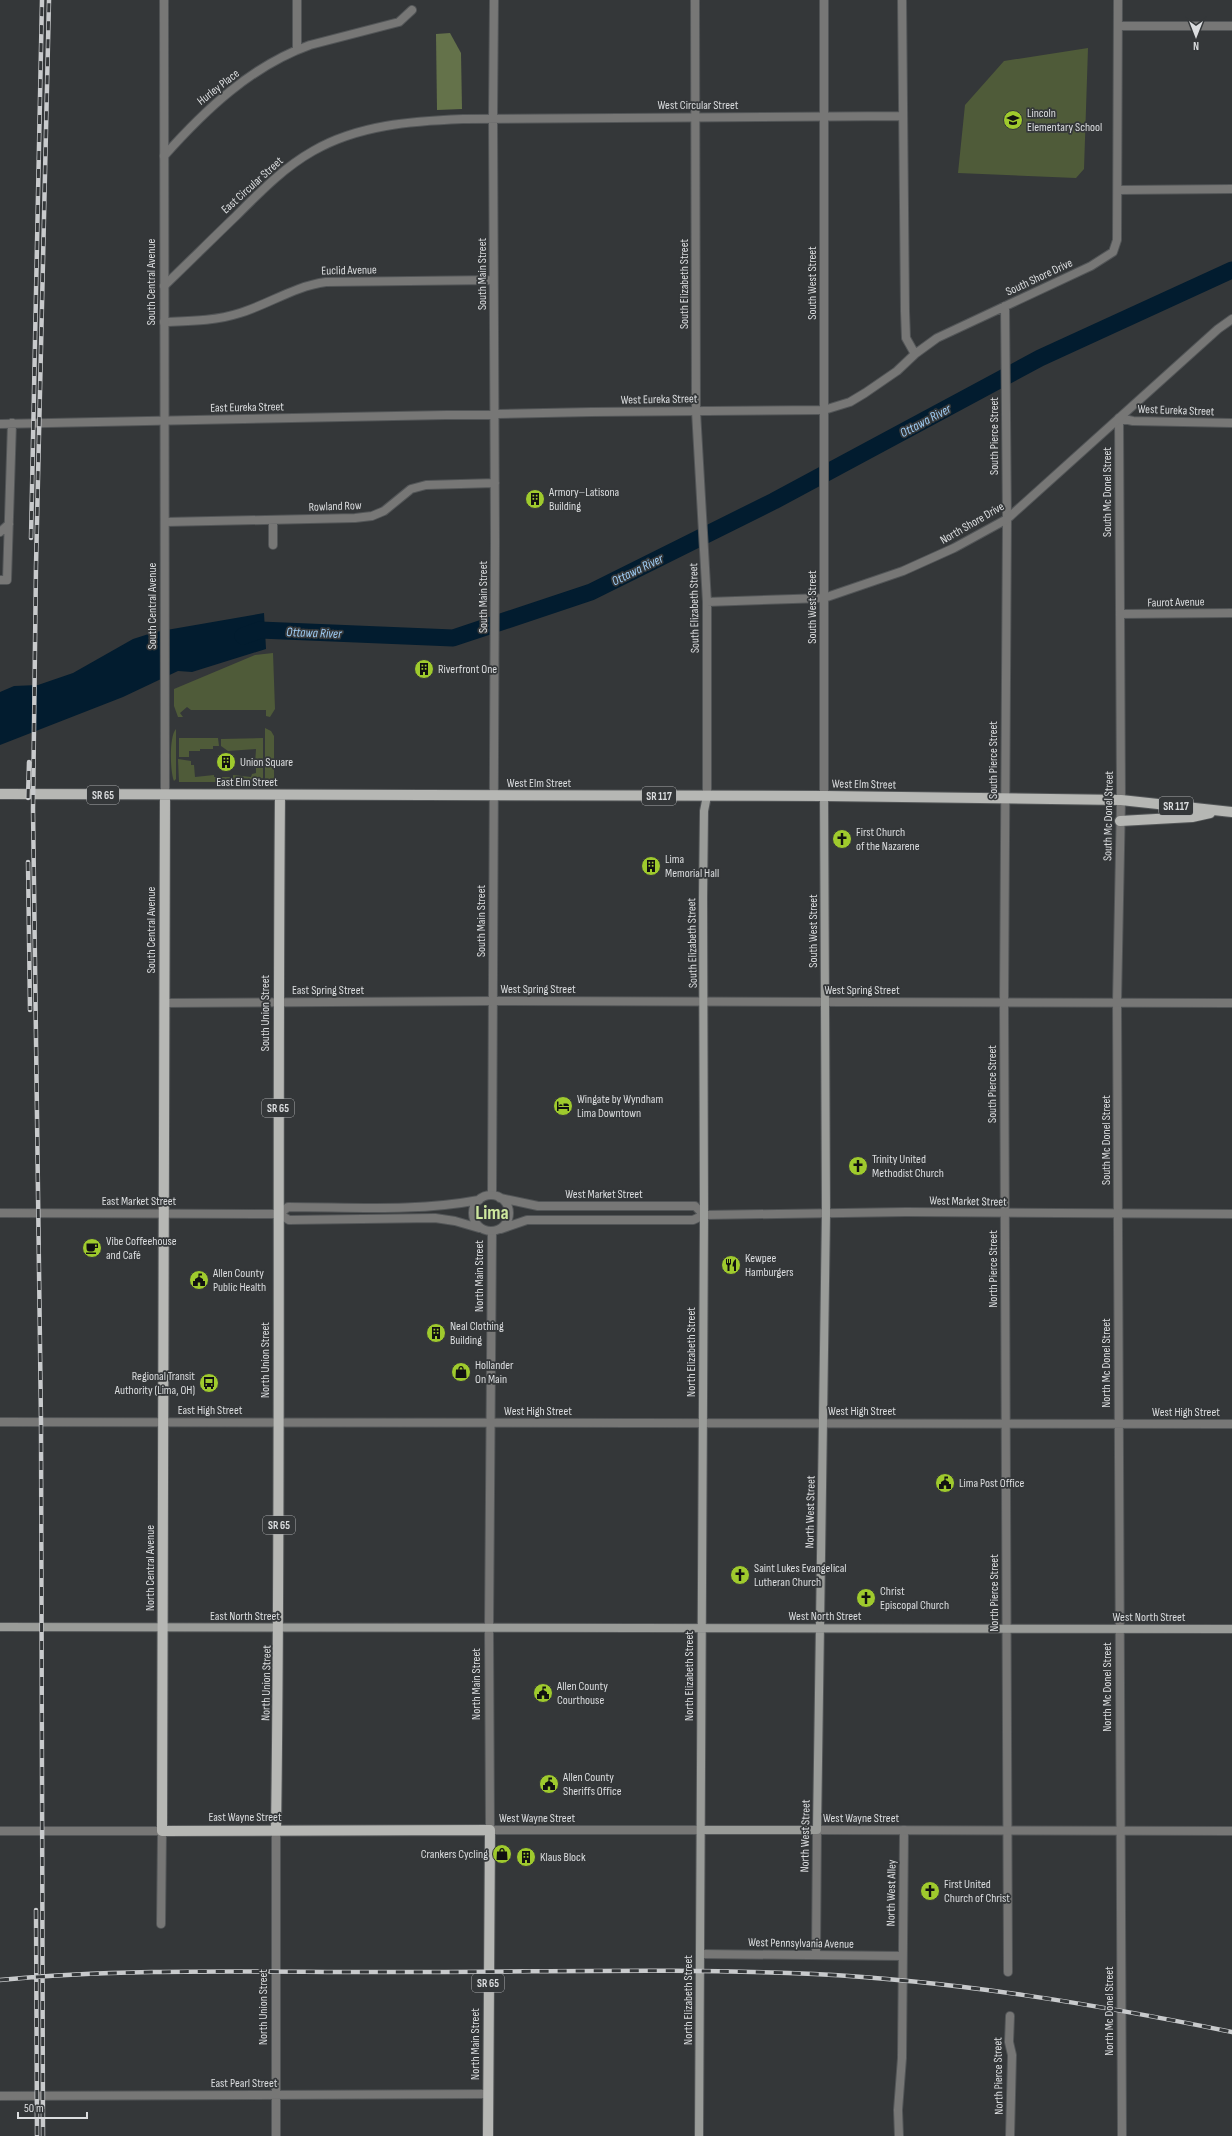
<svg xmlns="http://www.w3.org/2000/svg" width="1232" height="2136" viewBox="0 0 1232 2136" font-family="'Sofia Sans Condensed',sans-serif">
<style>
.green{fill:#4f5b39}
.forest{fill:#64724a}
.water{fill:#021c2f}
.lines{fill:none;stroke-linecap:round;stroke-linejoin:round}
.river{stroke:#021c2f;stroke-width:17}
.minor-casing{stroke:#525557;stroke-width:10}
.tertiary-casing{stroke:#525557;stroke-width:10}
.secondary-casing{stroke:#525557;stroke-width:10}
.primary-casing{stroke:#525557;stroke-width:12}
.minor{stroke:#777776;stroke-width:8}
.tertiary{stroke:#777776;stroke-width:8}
.secondary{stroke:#9a9c99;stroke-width:8}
.primary{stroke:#b6b7b4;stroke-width:10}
.rail-casing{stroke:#c8cacc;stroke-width:4.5}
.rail{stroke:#343739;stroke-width:3;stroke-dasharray:9;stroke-linecap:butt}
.labels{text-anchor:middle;stroke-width:3.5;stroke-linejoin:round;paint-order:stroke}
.shield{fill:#343739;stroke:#a9abad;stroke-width:1}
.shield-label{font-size:11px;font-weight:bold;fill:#dbdddf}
.street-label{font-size:12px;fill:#dbdddf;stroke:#343739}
.poi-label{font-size:12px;fill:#dbdddf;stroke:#343739;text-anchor:start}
.water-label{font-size:13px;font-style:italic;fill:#a0cef6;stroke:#343739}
.town-label{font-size:20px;font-weight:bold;fill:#cde79d;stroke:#343739}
</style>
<rect width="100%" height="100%" fill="#343739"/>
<!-- green -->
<path class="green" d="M 1088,48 L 1084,169 L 1076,178 L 958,173 L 965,105 L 1004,61 Z
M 273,653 L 275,709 L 270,717 L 266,716 L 266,710 L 191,710 L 187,707 L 180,713 L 183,717 L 178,717 L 174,706 L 174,689 L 255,655 Z
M 265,728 L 271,731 L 274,736 L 274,782 L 265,783 Z
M 176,729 L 176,779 L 174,781 C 170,772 169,736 176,729 Z
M 179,738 L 218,738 L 219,746 L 213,746 L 213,749 L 200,749 L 200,751 L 189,751 L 189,757 L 179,757 Z
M 263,738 L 263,767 L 255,765 L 256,749 L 228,751 L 221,746 L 221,739 Z
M 178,759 L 191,761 L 191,765 L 194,765 L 195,777 L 214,775 L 214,777 L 233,777 L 233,775 L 251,777 L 252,774 L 256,773 L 256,768 L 263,768 L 263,782 L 179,782 Z"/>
<!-- forest -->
<path class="forest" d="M 450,33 L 461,53 L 462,109 L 437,110 L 436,34 Z"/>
<!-- water -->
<path class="water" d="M 264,613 L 266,649 L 192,672 L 178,671 L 123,697 L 0,745 L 0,692 L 14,686 L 38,685 L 73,673 L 133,639 L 155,632 Z"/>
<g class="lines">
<!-- river -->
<path class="river" d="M 243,636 L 260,630 L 453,638 L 591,592 L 774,501 L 1040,358 L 1232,270"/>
<defs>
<path id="minor" d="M 297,0 L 297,50
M 902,0 L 905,311 L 906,338 L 915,354
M 1118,26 L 1232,26
M 164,156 C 205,110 251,66 310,45 L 399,22 L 412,10
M 1119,190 L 1232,189
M 164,286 C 188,263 212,239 236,216 C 260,192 283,168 313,151 C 358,125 412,121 463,119 L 903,116
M 1005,306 L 1007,519 L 1004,1003 L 1008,1972
M 164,322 C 189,321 215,321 240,313 C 269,304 295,286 326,282 L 493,280
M 0,424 L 592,412 L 824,410 L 850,402 L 865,393 L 897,371 L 915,354 L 937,338 L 1091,266 L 1113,252 L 1117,240 L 1118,0
M 273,520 L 273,545
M 165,522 L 355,518 L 372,516 L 384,511 L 411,489 L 426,485 L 495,483
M 0,532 L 9,524
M 0,580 L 7,580 L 12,423
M 1120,614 L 1232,613
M 492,1195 L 495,542 L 493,118 L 494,0
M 0,1422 L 1232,1424
M 489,1628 L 492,1232
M 0,1831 L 162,1831 L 161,1924
M 700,1954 L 902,1956
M 816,1955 L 817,1830
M 1010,2016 L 1009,2042 L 1012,2055 L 1010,2136
M 0,2096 L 488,2094
M 276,2136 L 276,1830
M 899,2136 L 898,2110 L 902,2058 L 904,1830
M 1122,2136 L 1117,1002 L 1121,800 L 1119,418 L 1133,421 L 1232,423"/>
<path id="tertiary" d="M 164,0 L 165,795
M 695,0 L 696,411 L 707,602 L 707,796
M 824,0 L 824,796
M 707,602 L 824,598 L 903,571 L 954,548 L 1007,519 L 1218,329 L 1232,319
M 164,1003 L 492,1001 L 1232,1003
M473 1213a18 18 0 1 1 36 0a18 18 0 1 1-36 0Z
M 500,1198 L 538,1206 L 695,1206 L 704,1215
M 0,1213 L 279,1214 L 289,1220 L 435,1218 L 455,1221 L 479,1228
M 279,1214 L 288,1207 C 351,1207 416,1212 479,1200
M 501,1229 L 527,1220 L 693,1220 L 704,1215 L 906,1212 L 1232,1214
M 489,1628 L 490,1830 L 701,1830
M 817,1830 L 1232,1831"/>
<path id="secondary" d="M 0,1627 L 1232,1629
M 701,1830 L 817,1830 L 826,1213 L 824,796
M 699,2136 L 704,1215 L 703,897 L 704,811 L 707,796"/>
<path id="primary" d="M 0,794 L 824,796 L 1121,800 L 1232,812
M 165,795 L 162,1831 L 490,1830 L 488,2136
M 1120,821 L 1192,817 L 1210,813
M 276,1830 C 281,1485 277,1140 280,795"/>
</defs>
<!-- minor casing -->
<use href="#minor" class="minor-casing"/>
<!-- tertiary casing -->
<use href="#tertiary" class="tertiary-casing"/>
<!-- secondary casing -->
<use href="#secondary" class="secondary-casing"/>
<!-- primary casing -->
<use href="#primary" class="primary-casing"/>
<!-- minor -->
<use href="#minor" class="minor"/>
<!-- tertiary -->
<use href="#tertiary" class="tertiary"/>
<!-- secondary -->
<use href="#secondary" class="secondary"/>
<!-- primary -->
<use href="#primary" class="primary"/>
<defs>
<path id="rail" d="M 31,538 L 42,0
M 28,798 L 29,762
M 28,862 L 30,1010
M 36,1910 L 37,2136
M 0,1980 C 137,1967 278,1973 416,1972 C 548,1972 682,1968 814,1974 C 955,1981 1094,2004 1232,2032
M 43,2136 L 41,1422 L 33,809 L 36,566 L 49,0"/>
</defs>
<!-- rail casing -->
<use href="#rail" class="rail-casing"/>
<!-- rail -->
<use href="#rail" class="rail"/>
</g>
<!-- icons -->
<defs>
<symbol id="school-disc" viewBox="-11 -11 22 22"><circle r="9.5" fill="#9fca2d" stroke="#343739"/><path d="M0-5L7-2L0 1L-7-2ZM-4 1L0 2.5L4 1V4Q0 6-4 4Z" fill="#111"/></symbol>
<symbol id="building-disc" viewBox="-11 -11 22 22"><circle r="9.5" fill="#9fca2d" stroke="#343739"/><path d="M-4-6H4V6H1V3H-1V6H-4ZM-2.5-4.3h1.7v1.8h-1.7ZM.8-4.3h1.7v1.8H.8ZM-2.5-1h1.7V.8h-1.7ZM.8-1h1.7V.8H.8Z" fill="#111"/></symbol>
<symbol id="church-disc" viewBox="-11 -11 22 22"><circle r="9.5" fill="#9fca2d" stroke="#343739"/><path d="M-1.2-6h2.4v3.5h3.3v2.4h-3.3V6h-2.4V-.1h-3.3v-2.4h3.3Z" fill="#111"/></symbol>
<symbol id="hotel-disc" viewBox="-11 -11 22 22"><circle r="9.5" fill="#9fca2d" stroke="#343739"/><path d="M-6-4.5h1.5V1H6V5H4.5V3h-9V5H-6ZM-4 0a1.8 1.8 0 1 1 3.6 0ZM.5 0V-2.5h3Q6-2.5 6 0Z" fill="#111"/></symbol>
<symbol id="cafe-disc" viewBox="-11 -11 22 22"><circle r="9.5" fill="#9fca2d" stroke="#343739"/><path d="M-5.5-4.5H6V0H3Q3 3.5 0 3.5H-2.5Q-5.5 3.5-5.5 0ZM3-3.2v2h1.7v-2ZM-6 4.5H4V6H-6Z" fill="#111"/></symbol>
<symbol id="restaurant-disc" viewBox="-11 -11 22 22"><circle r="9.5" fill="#9fca2d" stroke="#343739"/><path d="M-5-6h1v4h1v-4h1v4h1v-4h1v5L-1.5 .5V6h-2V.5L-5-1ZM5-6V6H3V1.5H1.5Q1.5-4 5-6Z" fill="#111"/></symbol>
<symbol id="civic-disc" viewBox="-11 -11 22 22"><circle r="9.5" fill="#9fca2d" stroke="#343739"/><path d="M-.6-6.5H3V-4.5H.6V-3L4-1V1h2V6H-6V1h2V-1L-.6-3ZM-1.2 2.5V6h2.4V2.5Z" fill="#111"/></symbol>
<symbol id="shop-disc" viewBox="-11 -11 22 22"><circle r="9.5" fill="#9fca2d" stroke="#343739"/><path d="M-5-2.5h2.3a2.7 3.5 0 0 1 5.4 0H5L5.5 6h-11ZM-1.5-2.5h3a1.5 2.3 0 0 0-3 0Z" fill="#111"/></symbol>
<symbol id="bus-disc" viewBox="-11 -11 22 22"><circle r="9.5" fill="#9fca2d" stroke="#343739"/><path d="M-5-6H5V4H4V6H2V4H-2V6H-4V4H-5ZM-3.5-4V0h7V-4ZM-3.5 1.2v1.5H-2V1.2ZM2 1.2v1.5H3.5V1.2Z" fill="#111"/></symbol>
</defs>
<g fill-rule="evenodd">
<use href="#school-disc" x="1002" y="109" width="22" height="22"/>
<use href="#building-disc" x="524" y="488" width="22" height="22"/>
<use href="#building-disc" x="413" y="658" width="22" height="22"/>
<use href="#building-disc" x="215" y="751" width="22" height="22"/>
<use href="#church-disc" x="831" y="828" width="22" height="22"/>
<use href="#building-disc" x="640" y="855" width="22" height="22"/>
<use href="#hotel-disc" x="552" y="1095" width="22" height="22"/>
<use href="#church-disc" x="847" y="1155" width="22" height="22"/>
<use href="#cafe-disc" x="81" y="1237" width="22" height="22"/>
<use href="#restaurant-disc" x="720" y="1254" width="22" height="22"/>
<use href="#civic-disc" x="188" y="1269" width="22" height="22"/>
<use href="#building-disc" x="425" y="1322" width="22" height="22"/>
<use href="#shop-disc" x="450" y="1361" width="22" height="22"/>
<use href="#bus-disc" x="198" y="1372" width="22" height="22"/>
<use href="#civic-disc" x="934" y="1472" width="22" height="22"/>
<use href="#church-disc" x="729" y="1564" width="22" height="22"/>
<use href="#church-disc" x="855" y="1587" width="22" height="22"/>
<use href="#civic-disc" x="532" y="1682" width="22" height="22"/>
<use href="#civic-disc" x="538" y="1773" width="22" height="22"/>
<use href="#shop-disc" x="491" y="1843" width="22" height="22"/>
<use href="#building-disc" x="515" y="1846" width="22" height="22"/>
<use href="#church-disc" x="919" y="1880" width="22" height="22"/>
</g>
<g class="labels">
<!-- shield labels -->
<g class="shield">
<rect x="87" y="786" width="32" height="18" rx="3"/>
<rect x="642" y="787" width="34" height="18" rx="3"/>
<rect x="1159" y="797" width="34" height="18" rx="3"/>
<rect x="262" y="1099" width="32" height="18" rx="3"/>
<rect x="263" y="1516" width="32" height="18" rx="3"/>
<rect x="472" y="1974" width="32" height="18" rx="3"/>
</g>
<g class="shield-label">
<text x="103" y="799">SR 65</text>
<text x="659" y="800">SR 117</text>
<text x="1176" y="810">SR 117</text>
<text x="278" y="1112">SR 65</text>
<text x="279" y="1529">SR 65</text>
<text x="488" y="1987">SR 65</text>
</g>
<!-- street labels -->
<g class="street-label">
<text transform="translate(218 87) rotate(-38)" y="4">Hurley Place</text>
<text x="698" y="109">West Circular Street</text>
<text transform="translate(252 185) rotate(-42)" y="4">East Circular Street</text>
<text transform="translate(349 270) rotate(-1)" y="4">Euclid Avenue</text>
<text transform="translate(482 274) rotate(-90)" y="4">South Main Street</text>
<text transform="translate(1039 277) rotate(-25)" y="4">South Shore Drive</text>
<text transform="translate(151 282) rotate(-90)" y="4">South Central Avenue</text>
<text transform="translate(812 283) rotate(-90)" y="4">South West Street</text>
<text transform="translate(684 284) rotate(-90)" y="4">South Elizabeth Street</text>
<text transform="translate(659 399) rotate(-1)" y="4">West Eureka Street</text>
<text transform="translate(247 407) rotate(-1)" y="4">East Eureka Street</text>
<text transform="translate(1176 410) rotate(2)" y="4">West Eureka Street</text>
<text transform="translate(994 436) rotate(-90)" y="4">South Pierce Street</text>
<text transform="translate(1107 492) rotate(-90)" y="4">South Mc Donel Street</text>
<text transform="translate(335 506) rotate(-2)" y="4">Rowland Row</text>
<text transform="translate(972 523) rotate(-30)" y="4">North Shore Drive</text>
<text transform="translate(483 597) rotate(-90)" y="4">South Main Street</text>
<text transform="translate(1176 602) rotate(-1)" y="4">Faurot Avenue</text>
<text transform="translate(152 606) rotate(-90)" y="4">South Central Avenue</text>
<text transform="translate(812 607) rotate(-90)" y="4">South West Street</text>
<text transform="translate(694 608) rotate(-91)" y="4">South Elizabeth Street</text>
<text transform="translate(993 760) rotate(-90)" y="4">South Pierce Street</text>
<text x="247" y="786">East Elm Street</text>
<text x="539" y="787">West Elm Street</text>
<text transform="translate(864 784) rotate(1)" y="4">West Elm Street</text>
<text transform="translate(1108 816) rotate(-89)" y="4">South Mc Donel Street</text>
<text transform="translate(481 921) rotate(-90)" y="4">South Main Street</text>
<text transform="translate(151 930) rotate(-90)" y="4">South Central Avenue</text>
<text transform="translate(813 931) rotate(-90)" y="4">South West Street</text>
<text transform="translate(692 943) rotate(-91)" y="4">South Elizabeth Street</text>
<text x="538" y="993">West Spring Street</text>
<text x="328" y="994">East Spring Street</text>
<text x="862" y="994">West Spring Street</text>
<text transform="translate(265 1013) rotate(-90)" y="4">South Union Street</text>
<text transform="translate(992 1084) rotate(-90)" y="4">South Pierce Street</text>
<text transform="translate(1106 1140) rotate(-90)" y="4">South Mc Donel Street</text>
<text x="604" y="1198">West Market Street</text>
<text x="139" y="1205">East Market Street</text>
<text transform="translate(968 1201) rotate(1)" y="4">West Market Street</text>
<text transform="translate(993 1269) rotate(-90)" y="4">North Pierce Street</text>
<text transform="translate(479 1276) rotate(-90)" y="4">North Main Street</text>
<text transform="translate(691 1352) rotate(-90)" y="4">North Elizabeth Street</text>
<text transform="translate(265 1360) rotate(-90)" y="4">North Union Street</text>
<text transform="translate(1106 1363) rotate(-90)" y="4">North Mc Donel Street</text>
<text x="210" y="1414">East High Street</text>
<text x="538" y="1415">West High Street</text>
<text x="862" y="1415">West High Street</text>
<text x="1186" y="1416">West High Street</text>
<text transform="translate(810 1512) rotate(-89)" y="4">North West Street</text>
<text transform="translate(150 1568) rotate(-90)" y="4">North Central Avenue</text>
<text transform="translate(994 1593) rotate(-90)" y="4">North Pierce Street</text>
<text x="245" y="1620">East North Street</text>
<text x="825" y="1620">West North Street</text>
<text x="1149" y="1621">West North Street</text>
<text transform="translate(689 1676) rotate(-90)" y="4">North Elizabeth Street</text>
<text transform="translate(266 1683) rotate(-89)" y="4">North Union Street</text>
<text transform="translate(476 1684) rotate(-90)" y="4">North Main Street</text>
<text transform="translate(1107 1687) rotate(-90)" y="4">North Mc Donel Street</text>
<text x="245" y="1821">East Wayne Street</text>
<text x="537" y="1822">West Wayne Street</text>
<text x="861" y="1822">West Wayne Street</text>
<text transform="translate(805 1836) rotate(-89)" y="4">North West Street</text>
<text transform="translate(891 1893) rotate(-89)" y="4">North West Alley</text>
<text transform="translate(801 1943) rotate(1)" y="4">West Pennsylvania Avenue</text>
<text transform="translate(688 2000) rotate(-90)" y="4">North Elizabeth Street</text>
<text transform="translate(263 2007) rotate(-90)" y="4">North Union Street</text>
<text transform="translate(1109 2011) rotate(-90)" y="4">North Mc Donel Street</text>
<text transform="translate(475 2044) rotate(-90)" y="4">North Main Street</text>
<text transform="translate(998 2076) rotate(-91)" y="4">North Pierce Street</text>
<text x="244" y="2087">East Pearl Street</text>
</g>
<!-- poi labels -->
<g class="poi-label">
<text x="1027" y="117">Lincoln<tspan x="1027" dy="14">Elementary School</tspan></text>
<text x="549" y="496">Armory–Latisona<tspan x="549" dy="14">Building</tspan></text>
<text x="438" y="673">Riverfront One</text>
<text x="240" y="766">Union Square</text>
<text x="856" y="836">First Church<tspan x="856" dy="14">of the Nazarene</tspan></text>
<text x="665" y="863">Lima<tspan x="665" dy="14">Memorial Hall</tspan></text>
<text x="577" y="1103">Wingate by Wyndham<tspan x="577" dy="14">Lima Downtown</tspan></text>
<text x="872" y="1163">Trinity United<tspan x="872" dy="14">Methodist Church</tspan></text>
<text x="106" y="1245">Vibe Coffeehouse<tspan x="106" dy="14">and Café</tspan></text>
<text x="745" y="1262">Kewpee<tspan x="745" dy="14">Hamburgers</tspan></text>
<text x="213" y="1277">Allen County<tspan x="213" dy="14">Public Health</tspan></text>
<text x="450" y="1330">Neal Clothing<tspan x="450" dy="14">Building</tspan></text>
<text x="475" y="1369">Hollander<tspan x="475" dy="14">On Main</tspan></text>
<text x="195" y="1380" text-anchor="end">Regional Transit<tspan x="195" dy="14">Authority (Lima, OH)</tspan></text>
<text x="959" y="1487">Lima Post Office</text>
<text x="754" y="1572">Saint Lukes Evangelical<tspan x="754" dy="14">Lutheran Church</tspan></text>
<text x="880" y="1595">Christ<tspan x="880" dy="14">Episcopal Church</tspan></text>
<text x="557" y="1690">Allen County<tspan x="557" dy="14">Courthouse</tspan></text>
<text x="563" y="1781">Allen County<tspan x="563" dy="14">Sheriffs Office</tspan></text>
<text x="488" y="1858" text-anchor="end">Crankers Cycling</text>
<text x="540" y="1861">Klaus Block</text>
<text x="944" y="1888">First United<tspan x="944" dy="14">Church of Christ</tspan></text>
</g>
<!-- water labels -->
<g class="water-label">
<text transform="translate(925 420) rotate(-28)" y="5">Ottawa River</text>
<text transform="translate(637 569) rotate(-26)" y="5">Ottawa River</text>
<text transform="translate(314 632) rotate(2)" y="5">Ottawa River</text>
</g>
<!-- town labels -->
<g class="town-label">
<text x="492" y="1219">Lima</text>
</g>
</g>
<!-- north arrow -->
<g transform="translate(1196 36) rotate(180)" stroke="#343739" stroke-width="3" paint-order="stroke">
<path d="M0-3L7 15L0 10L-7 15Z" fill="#dbdddf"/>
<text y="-6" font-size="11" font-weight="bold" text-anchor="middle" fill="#dbdddf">N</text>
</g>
<!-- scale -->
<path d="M18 2112v6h69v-6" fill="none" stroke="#dbdddf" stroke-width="2"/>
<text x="24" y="2112" font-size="12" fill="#dbdddf" stroke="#343739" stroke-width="3" paint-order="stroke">50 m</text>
</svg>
